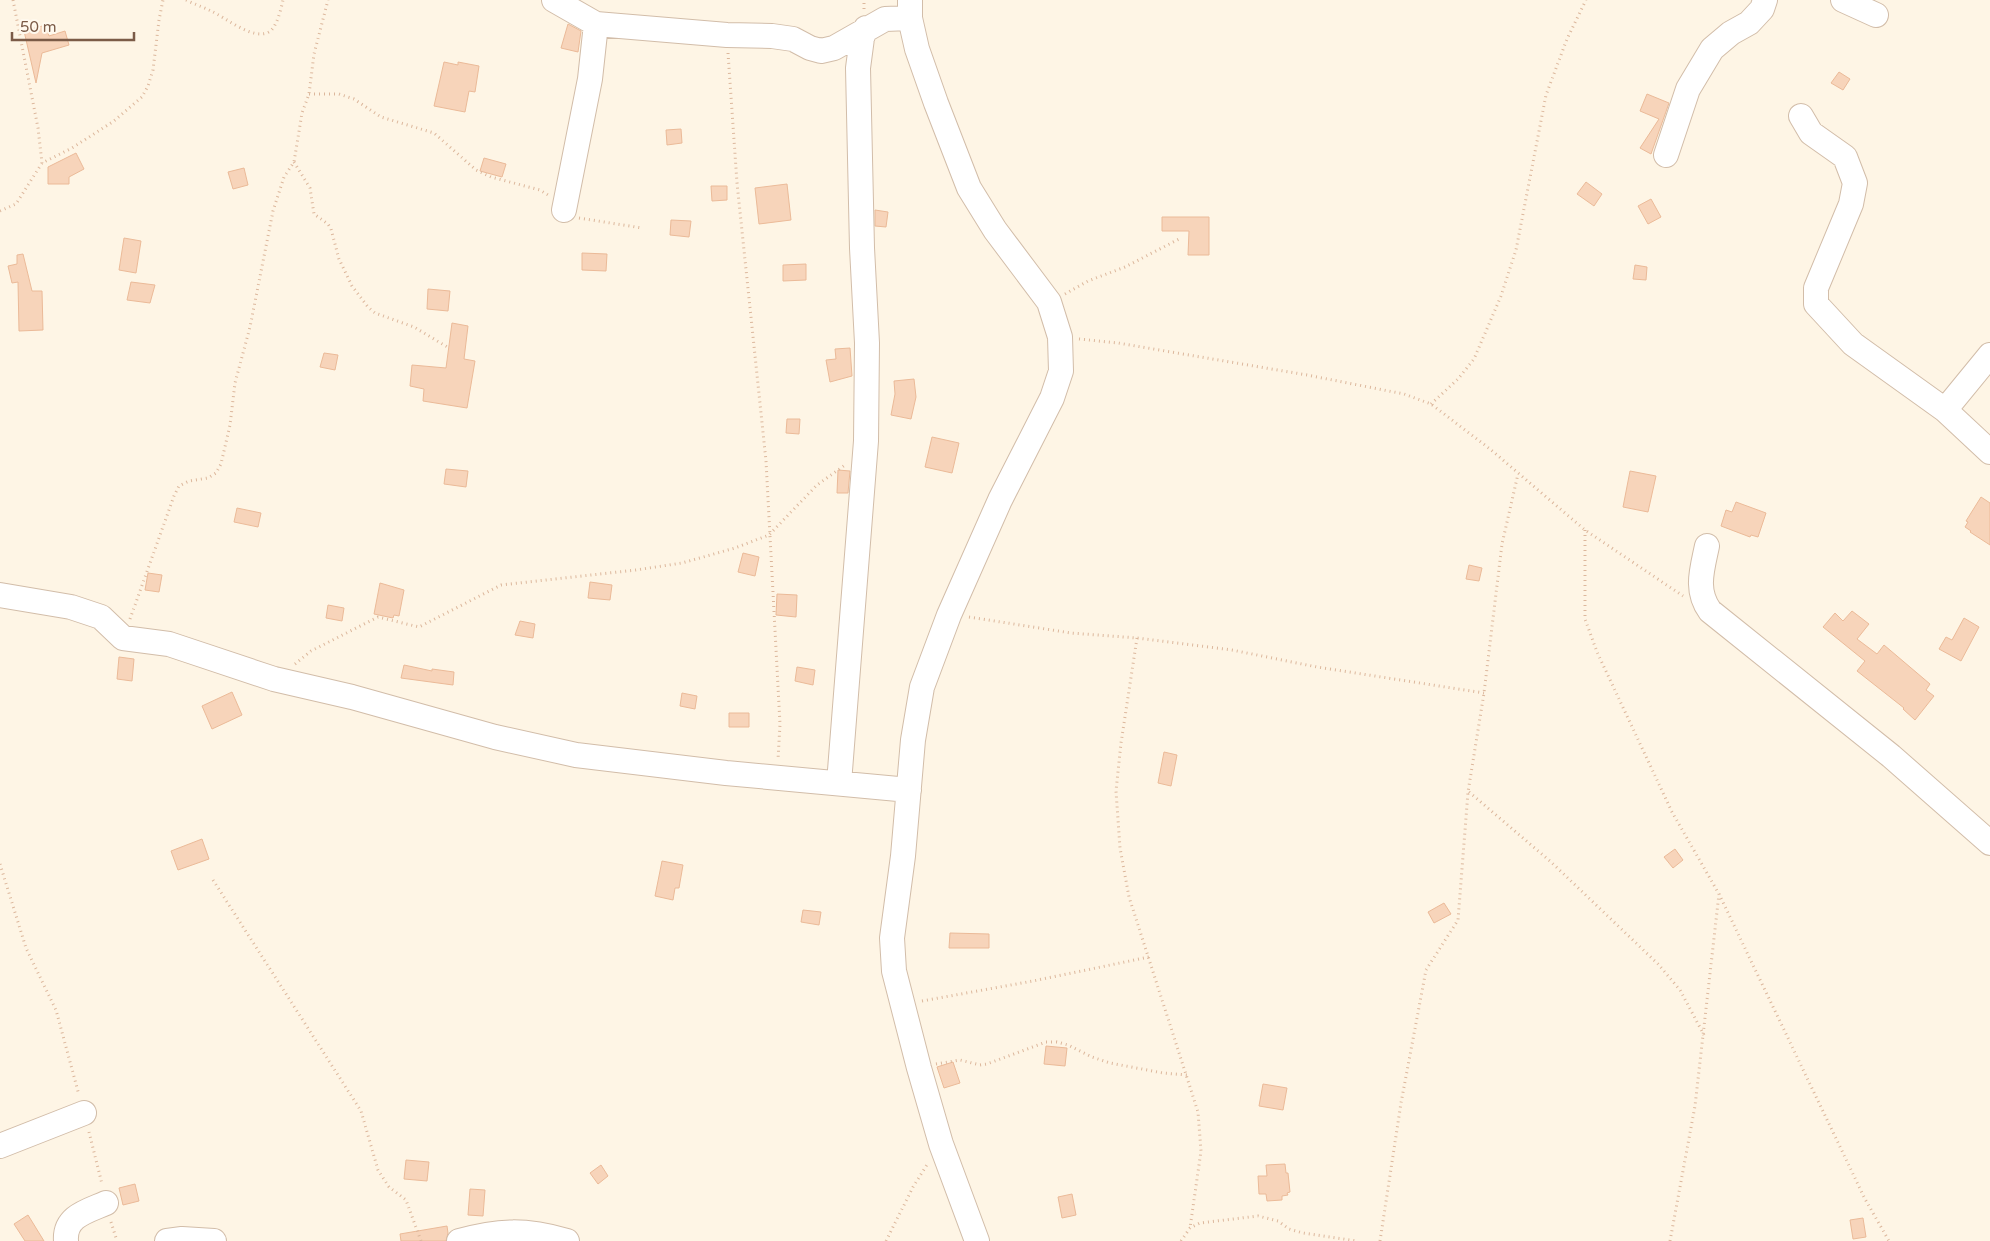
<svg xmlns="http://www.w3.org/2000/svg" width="1990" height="1241" viewBox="0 0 1990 1241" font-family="'Varela Round',sans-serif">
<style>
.building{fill:#f7d4ba;stroke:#ebba98}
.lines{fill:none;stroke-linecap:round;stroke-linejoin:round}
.minor-casing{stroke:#d2bda9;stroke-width:26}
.path{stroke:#dcb79c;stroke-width:3;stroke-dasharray:1 4;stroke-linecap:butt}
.minor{stroke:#fff;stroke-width:24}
</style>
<rect width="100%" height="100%" fill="#fef5e5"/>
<!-- building -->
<path class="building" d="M 568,24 L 581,31 L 578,52 L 561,48 Z
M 46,25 L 49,36 L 65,31 L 69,45 L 42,53 L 36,83 L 24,31 Z
M 444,62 L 458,65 L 458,62 L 479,66 L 475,92 L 469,91 L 465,112 L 434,106 Z
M 1839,72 L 1850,79 L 1843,90 L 1831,83 Z
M 1647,94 L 1669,103 L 1651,154 L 1640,148 L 1659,119 L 1640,111 Z
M 681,129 L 682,143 L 667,145 L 666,130 Z
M 76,153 L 84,169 L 69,177 L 69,184 L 48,184 L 48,167 Z
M 484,158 L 506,164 L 502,177 L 480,171 Z
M 244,168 L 248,185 L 233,189 L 228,172 Z
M 1586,182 L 1602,194 L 1594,206 L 1577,194 Z
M 787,184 L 791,220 L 759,224 L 755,188 Z
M 711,186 L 727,186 L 727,200 L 712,201 Z
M 1651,199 L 1661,217 L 1648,224 L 1638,206 Z
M 875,210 L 888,212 L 886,227 L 875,226 Z
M 1162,217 L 1209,217 L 1209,255 L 1188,255 L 1189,231 L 1162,231 Z
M 671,220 L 691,221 L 689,237 L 670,235 Z
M 124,238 L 141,241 L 136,273 L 119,270 Z
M 582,253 L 607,254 L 606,271 L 582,270 Z
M 23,254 L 32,291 L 42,291 L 43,330 L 19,331 L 18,282 L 12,283 L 8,266 L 17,264 L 17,255 Z
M 806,264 L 806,280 L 783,281 L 783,265 Z
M 1635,265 L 1647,267 L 1646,280 L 1633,279 Z
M 131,282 L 155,285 L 150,303 L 127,300 Z
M 428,289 L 450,291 L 448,311 L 427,309 Z
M 452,323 L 468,326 L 464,359 L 475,361 L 467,408 L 423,401 L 424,389 L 410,386 L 412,365 L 446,368 Z
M 850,348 L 852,376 L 830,382 L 826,360 L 836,359 L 835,349 Z
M 324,353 L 338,355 L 335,370 L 320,367 Z
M 914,379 L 916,397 L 911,419 L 891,415 L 895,394 L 894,381 Z
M 787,419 L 800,419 L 799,434 L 786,433 Z
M 932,437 L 959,443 L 952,473 L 925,467 Z
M 446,469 L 468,471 L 466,487 L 444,484 Z
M 838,470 L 850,471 L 848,493 L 837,493 Z
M 1630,471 L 1656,476 L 1648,512 L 1623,507 Z
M 1981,497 L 1990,503 L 1990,545 L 1970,532 L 1971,531 L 1965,527 L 1968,522 L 1966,521 Z
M 1736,502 L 1766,513 L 1758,537 L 1751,535 L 1750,537 L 1721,526 L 1726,510 L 1732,512 Z
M 237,508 L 261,513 L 258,527 L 234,522 Z
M 743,553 L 759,557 L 755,576 L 738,572 Z
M 1469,565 L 1482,568 L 1479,581 L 1466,579 Z
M 148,573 L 162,575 L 159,592 L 145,590 Z
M 590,582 L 612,585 L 610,600 L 588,598 Z
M 380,583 L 404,590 L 399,616 L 394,615 L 393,618 L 374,614 Z
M 777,594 L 797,595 L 796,617 L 776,615 Z
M 328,605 L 344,608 L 342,621 L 326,618 Z
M 1852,611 L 1869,624 L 1857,639 L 1877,654 L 1884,645 L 1930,684 L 1926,690 L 1934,696 L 1915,720 L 1903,709 L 1904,708 L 1857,671 L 1865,661 L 1823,627 L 1835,613 L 1843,621 Z
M 1964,618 L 1979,627 L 1961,661 L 1939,649 L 1946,637 L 1952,640 Z
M 520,621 L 535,624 L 533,638 L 515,635 Z
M 119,657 L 134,659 L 132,681 L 117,679 Z
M 404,665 L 432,671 L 432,669 L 454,672 L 453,685 L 401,678 Z
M 797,667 L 815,670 L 813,685 L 795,681 Z
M 232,692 L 242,715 L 212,729 L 202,706 Z
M 682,693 L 697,696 L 695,709 L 680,706 Z
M 729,713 L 749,713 L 749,727 L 729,727 Z
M 1164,752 L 1177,755 L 1171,786 L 1158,783 Z
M 202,839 L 209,859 L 178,870 L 171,851 Z
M 1675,849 L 1683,860 L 1673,868 L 1664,857 Z
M 662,861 L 683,865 L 679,888 L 675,888 L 673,900 L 655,896 Z
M 1444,903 L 1451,914 L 1434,923 L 1428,912 Z
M 803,910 L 821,912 L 819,925 L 801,922 Z
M 950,933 L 989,934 L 989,948 L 949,948 Z
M 1046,1046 L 1067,1048 L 1065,1066 L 1044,1064 Z
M 953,1062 L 960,1083 L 944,1088 L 937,1067 Z
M 1263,1084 L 1287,1088 L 1283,1110 L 1259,1106 Z
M 406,1160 L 429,1162 L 427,1181 L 404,1179 Z
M 1285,1164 L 1286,1173 L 1288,1173 L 1290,1192 L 1287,1193 L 1288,1195 L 1282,1196 L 1282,1200 L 1267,1201 L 1266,1194 L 1259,1194 L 1258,1176 L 1267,1176 L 1266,1165 Z
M 601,1165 L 608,1176 L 598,1184 L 590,1173 Z
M 135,1184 L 139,1201 L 123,1205 L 119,1188 Z
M 470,1189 L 485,1190 L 483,1216 L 468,1215 Z
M 1072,1194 L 1076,1215 L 1062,1218 L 1058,1197 Z
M 28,1215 L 44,1241 L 25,1241 L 14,1224 Z
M 1863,1218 L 1866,1237 L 1853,1239 L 1850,1220 Z
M 447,1226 L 448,1233 L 446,1241 L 401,1241 L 400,1234 Z"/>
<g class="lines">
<defs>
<path id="minor" d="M 554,0 L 596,24 L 727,35 L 772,36 L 793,39 L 810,48 L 821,51 L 834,48 L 885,19 L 910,18
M 910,0 L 910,18 L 917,49 L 936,103 L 969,188 L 995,230 L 1049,302 L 1060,337 L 1061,371 L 1052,398 L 1000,500 L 949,615 L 922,687 L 913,740 L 903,856 L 892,938 L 894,971 L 919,1068 L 941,1144 L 977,1241
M 1843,0 L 1876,15
M 1801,116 L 1811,133 L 1845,157 L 1855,183 L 1851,204 L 1816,288 L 1816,304 L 1853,344 L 1945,410 L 1990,452
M 1666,155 L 1688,89 L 1712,49 L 1731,33 L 1749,23 L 1762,9 L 1765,0
M 564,210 L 590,79 L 596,24
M 1945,410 L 1990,355
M 1707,546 C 1702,570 1695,590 1710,611 L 1891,756 L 1990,843
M 0,595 L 71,607 L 101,617 L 123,638 L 169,644 L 274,679 L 352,697 L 495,737 L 576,755 L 726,773 L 909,790
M 839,783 L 866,441 L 867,343 L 862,248 L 858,68 L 862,38 L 866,28
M 0,1146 L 84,1113
M 66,1241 C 64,1216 88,1211 106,1203
M 167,1241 L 182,1239 L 214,1241
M 459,1241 C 500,1230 525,1229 567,1241"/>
</defs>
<!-- minor casing -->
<use href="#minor" class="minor-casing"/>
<!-- path -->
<path class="path" d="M 13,0 L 38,128 L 42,163
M 186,0 C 194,4 203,7 211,11 C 225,17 253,41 269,32 C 277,27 281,9 283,0
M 864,9 L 864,0
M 728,53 L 737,183 L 766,461 L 780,724 L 778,760
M 309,94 L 339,94 L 354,99 L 381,117 L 434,133 L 476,170 L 491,177 L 540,190 L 548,195
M 294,162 L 310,188 L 314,214 L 328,224 L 331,229 L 339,259 L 352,286 L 368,307 L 375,313 L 414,327 L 449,348
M 0,211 L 16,204 L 42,163 L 72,148 L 114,121 L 142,97 L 148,86 L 153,70 L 159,20 L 163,0
M 579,218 L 642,228
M 1065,294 L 1088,281 L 1125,267 L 1181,238
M 1079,339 L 1118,343 L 1307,375 L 1404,394 L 1431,404 L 1490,449 L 1585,530 L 1683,596
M 1431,404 L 1458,379 L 1474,359 L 1501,296 L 1516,250 L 1546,95 L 1567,39 L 1586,0
M 1585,530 L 1585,619 L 1597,652 L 1672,812 L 1719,894 L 1865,1199 L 1889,1241
M 969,617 L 1071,633 L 1137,638 L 1232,650 L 1317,667 L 1484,693
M 130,619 L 174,496 L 179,486 L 189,481 L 208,478 L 216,473 L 221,464 L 230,425 L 235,383 L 250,327 L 273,211 L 284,177 L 294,162 L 302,113 L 309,94 L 314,54 L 328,0
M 1137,638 L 1121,743 L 1116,791 L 1120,848 L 1129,897 L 1198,1112 L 1201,1151 L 1190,1228
M 295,664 L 311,651 L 378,617 L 419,627 L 501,585 L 636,570 L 682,563 L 735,548 L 769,535 L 817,485 L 845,465
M 1469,792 L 1550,861 L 1658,964 L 1680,990 L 1704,1035
M 0,864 L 26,948 L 56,1010 L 79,1095
M 213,880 L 361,1111 L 378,1170 L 389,1187 L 406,1200 L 421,1241
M 922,1001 L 1033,981 L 1149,957
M 936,1064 L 960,1060 L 980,1065 L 987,1064 L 1046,1042 L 1057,1042 L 1068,1045 L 1092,1057 L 1110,1063 L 1163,1073 L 1187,1075
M 89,1132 L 102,1184
M 111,1222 L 117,1241
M 886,1241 L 913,1187 L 928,1163
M 1181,1241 L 1190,1228 L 1200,1223 L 1258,1216 L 1278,1221 L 1289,1229 L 1303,1233 L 1357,1241
M 1380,1241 L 1401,1103 L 1426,970 L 1458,920 L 1468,792 L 1484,693 L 1502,544 L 1518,474
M 1670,1241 L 1695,1106 L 1719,894"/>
<!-- minor -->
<use href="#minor" class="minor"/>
</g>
<!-- scale -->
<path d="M12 32v8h122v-8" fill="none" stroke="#7b5b47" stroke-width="2.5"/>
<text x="20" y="32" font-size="15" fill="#7b5b47" stroke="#fff9ee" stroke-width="4" paint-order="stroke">50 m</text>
</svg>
